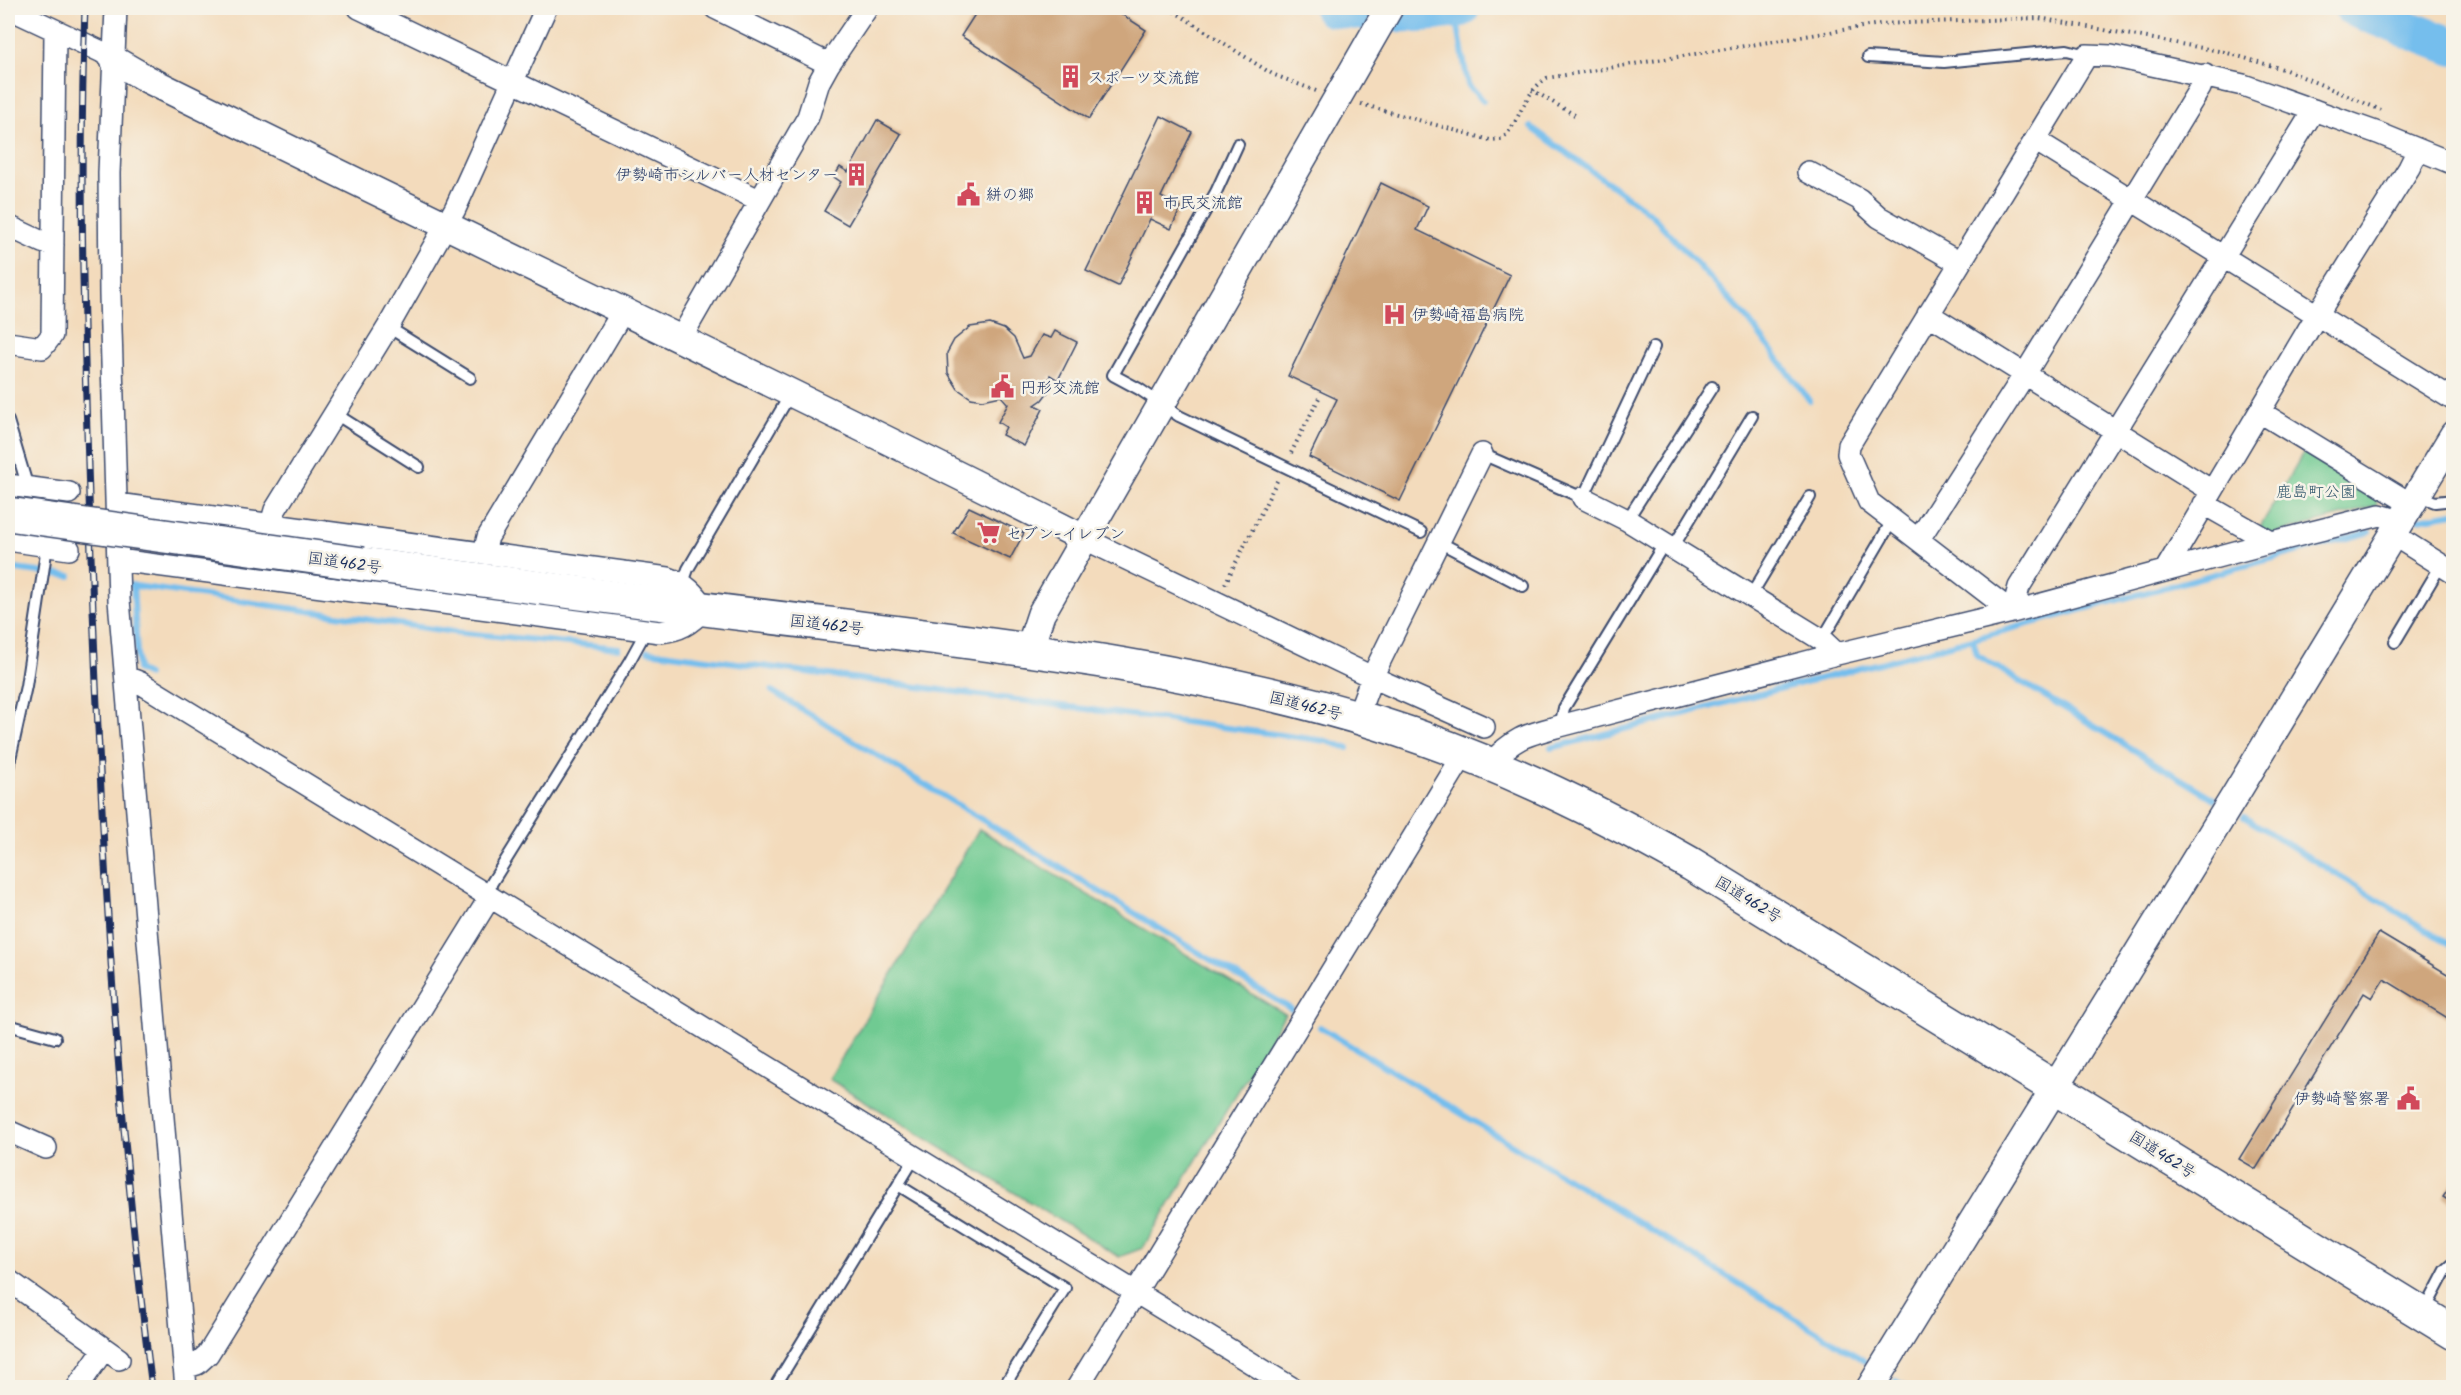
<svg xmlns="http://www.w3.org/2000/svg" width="2461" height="1395" viewBox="0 0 2461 1395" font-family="Kalam,'Klee One',sans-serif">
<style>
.green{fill:#70ca92;stroke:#467c78;stroke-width:1.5}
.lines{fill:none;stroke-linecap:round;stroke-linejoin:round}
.stream{stroke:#75beed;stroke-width:6}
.river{stroke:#75beed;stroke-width:38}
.building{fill:#cfa67d}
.service-casing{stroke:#3b496c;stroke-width:14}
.minor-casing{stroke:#3b496c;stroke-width:24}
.tertiary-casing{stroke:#3b496c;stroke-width:30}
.trunk-casing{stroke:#3b496c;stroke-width:36}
.path{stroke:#3b496c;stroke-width:4;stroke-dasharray:1.5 4.5;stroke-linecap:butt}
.service{stroke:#fff;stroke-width:10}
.minor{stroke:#fff;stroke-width:21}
.tertiary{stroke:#fff;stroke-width:27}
.trunk{stroke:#fff;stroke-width:33}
.rail-casing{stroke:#1b2f5e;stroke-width:7}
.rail{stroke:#f7f3e8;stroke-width:4.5;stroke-dasharray:14;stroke-linecap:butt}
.trunk-bridge-casing{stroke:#3b496c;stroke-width:36;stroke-linecap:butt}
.trunk-bridge{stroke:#fff;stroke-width:33}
.labels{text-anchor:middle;stroke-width:5;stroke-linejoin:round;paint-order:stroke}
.poi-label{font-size:16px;fill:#1b2f5e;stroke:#f7f3e8;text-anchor:start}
.park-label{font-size:16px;fill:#30566b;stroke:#f7f3e8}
.street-label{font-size:16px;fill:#1b2f5e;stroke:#f7f3e8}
</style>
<rect width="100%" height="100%" fill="#f7f3e8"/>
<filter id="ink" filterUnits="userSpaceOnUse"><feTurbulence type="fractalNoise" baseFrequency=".0167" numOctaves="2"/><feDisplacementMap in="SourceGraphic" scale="12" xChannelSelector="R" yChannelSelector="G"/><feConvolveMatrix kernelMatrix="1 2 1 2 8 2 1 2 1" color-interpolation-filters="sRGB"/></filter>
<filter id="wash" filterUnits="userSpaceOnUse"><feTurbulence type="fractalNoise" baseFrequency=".008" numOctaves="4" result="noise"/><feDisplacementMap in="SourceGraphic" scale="24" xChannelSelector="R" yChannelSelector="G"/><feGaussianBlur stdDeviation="1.35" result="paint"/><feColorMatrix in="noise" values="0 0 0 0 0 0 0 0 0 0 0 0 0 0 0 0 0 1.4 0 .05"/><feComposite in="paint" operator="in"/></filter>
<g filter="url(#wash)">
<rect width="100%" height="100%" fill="#f3dbbc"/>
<!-- green -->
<path class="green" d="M 2305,450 L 2378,492 L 2377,506 L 2270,535 L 2259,529 Z
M 979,829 L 1285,1014 L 1143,1248 L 1119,1257 L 829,1079 Z"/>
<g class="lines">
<!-- stream -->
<path class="stream" d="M 1455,9 L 1468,85 L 1483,101
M 1531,127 L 1651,214 L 1746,317 L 1810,401
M 2418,519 L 2454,513
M 8,568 L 70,576
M 129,585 L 454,632 L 619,648
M 133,585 L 138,670 L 147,675
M 1973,639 L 1977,655 L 2214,799
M 648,651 L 1326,741 L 1348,748
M 772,691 L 1291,1009
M 1551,748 L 1973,639 L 2370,532
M 2244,817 L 2454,947
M 1320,1027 L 1865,1361
M 1896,1381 L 1907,1388"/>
<!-- river -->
<path class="river" d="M 1332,8 C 1375,14 1419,16 1461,8
M 2353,8 L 2454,47"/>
</g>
<g id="blocks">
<!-- building -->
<path class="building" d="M 979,8 L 1112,8 L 1146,30 L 1089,119 L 961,36 Z
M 1161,116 L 1192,132 L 1161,197 L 1181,207 L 1171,229 L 1150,219 L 1118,286 L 1086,271 Z
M 877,120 L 901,134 L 848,225 L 824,211 L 841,182 L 834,177 L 840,167 L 848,172 Z
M 1381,183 L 1428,206 L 1417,230 L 1510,275 L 1400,501 L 1309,457 L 1337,399 L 1288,376 Z
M 990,324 L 1004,329 L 1014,338 L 1023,358 L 1030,356 L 1042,335 L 1051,338 L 1055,331 L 1077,342 L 1058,380 L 1050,375 L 1048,392 L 1042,400 L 1035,405 L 1043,409 L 1024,446 L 1002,435 L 1006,427 L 998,422 L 1008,404 L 1001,396 L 983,400 L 971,398 L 958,389 L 948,373 L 947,353 L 954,340 L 970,327 Z
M 969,507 L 1024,533 L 1010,559 L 953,533 Z
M 2379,933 L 2454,978 L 2454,1022 L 2384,979 L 2372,998 L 2364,993 L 2256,1169 L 2239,1159 Z
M 2454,1181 L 2454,1204 L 2443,1197 Z"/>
</g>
</g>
<g filter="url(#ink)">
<use href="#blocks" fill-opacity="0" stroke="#3b496c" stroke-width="1.5"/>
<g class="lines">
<defs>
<path id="service" d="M 1868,57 L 1944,62 L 2067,50 L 2087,55
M 1238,144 L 1216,192 L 1113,375 L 1139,389 L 1179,416 L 1421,532
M 388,327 L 470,378
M 334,413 L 419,467
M 8,421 L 28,488
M 1482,454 L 1583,498 L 1654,347
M 2417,495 L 2435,502 L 2454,500
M 1627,520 L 1712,387
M 1439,542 L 1523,586
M 1672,549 L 1752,416
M 683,583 L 688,569 L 791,393
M 1750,597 L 1810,497
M 1822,640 L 1892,521
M 2395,642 L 2441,565
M 1560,726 L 1564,708 L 1664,544
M 8,768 L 26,686 L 47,546
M 490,897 L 491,884 L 629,662 L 646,631
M 8,1025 L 55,1038
M 898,1185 L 915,1157
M 2424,1312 L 2446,1270 L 2454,1263
M 774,1388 L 898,1185 L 1065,1288 L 1003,1388"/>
<path id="minor" d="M 8,8 L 102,52 L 114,60
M 116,8 L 109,173 L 110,295 L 119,600 L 186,1388
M 359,8 L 759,200
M 715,8 L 829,64
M 2314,110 L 2019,587 L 2012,612 L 1869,502 L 1848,454 L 1849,445 L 2087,55 L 2111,56 L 2243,85 L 2378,133 L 2454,164
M 2035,140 L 2454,400
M 1808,172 L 1859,199 L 1879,217 L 1960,263
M 8,226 L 42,242 L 53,245
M 1928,314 L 2212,491
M 681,338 L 808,117 L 819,82 L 829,64 L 867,8
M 8,343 L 42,348 L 52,335 L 55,31
M 2260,412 L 2411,504
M 8,485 L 69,493
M 1583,498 L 1627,520 L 1822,640 L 1837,654
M 117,504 L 668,578 C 686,584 695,593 704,609 C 690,624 680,630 660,632 L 118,560
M 2204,504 L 2271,542
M 271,524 L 275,510 L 388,327 L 455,209 L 546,8
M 2392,534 L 2454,573
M 1085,539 L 1372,677 L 1484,727
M 1919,539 L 2025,374 L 2200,88 L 2205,75
M 8,540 L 69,549
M 484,552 L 488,537 L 623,311
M 2166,569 L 2317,315 L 2409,168 L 2418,150
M 126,677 L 139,682 L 1292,1388
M 1357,717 L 1372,677 L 1482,454
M 1490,764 C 1514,737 1526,735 1560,726 L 1837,654 L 2012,612 L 2280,540 L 2380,515 L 2401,521
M 8,1131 L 46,1148
M 8,1280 L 119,1359
M 184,1368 L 197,1364 L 208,1354 L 490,897
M 77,1388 L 104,1349
M 1077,1388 L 1464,754"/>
<path id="tertiary" d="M 114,60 L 147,79 C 459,234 774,381 1085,539
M 1029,650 L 1041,614 L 1389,8
M 1870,1388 L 2234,797 L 2454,434"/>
<path id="trunk" d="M 363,564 C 518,585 673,606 828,624 C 1012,647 1199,668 1377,723 C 1487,757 1591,807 1691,864 L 2454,1333"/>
</defs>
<!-- service casing -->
<use href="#service" class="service-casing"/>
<!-- minor casing -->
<use href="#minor" class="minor-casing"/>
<!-- tertiary casing -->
<use href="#tertiary" class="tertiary-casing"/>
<!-- trunk casing -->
<use href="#trunk" class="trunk-casing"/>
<!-- path -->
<path class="path" d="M 1169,8 L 1272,74 L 1316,91
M 1532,90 L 1578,117
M 1361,104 L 1490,140 L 1502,139 C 1521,121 1523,93 1547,78 L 1880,24 L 2039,18 L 2224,52 L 2286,70 L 2381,110
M 1291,453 L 1319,398
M 1225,584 L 1278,479"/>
<!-- service -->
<use href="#service" class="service"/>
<!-- minor -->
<use href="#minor" class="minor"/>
<!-- tertiary -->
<use href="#tertiary" class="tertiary"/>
<!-- trunk -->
<use href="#trunk" class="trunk"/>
<defs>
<path id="rail" d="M 85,8 C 78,190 85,374 91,556 C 101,834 116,1112 152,1388"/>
</defs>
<!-- rail casing -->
<use href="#rail" class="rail-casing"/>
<!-- rail -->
<use href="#rail" class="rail"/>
<defs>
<path id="trunk-bridge" d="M 8,514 L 363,564"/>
</defs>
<!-- trunk-bridge casing -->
<use href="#trunk-bridge" class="trunk-bridge-casing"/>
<!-- trunk-bridge -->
<use href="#trunk-bridge" class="trunk-bridge"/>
</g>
</g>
<!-- icons -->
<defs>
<symbol id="building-bare" viewBox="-9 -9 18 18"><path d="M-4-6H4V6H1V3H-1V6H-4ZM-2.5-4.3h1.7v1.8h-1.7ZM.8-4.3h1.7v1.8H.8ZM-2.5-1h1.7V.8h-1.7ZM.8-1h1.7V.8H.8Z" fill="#d1495b" stroke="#f7f3e8" stroke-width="2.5" paint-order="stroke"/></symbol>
<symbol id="civic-bare" viewBox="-9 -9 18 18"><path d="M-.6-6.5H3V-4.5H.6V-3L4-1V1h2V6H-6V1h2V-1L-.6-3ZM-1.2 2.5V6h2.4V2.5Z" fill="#d1495b" stroke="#f7f3e8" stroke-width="2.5" paint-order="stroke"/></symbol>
<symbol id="hospital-bare" viewBox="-9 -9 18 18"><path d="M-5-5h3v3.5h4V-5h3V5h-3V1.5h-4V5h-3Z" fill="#d1495b" stroke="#f7f3e8" stroke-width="2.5" paint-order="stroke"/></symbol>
<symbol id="supermarket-bare" viewBox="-9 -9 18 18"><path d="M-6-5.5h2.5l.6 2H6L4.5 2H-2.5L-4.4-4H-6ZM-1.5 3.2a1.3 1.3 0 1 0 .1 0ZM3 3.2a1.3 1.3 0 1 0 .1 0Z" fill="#d1495b" stroke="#f7f3e8" stroke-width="2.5" paint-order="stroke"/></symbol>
</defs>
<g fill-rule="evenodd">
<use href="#building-bare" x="1054" y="60" width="33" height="33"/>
<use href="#building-bare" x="840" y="158" width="33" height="33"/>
<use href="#civic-bare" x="952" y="178" width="33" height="33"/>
<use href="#building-bare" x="1128" y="186" width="33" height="33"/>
<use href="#hospital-bare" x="1378" y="298" width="33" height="33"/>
<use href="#civic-bare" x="986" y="370" width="33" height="33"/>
<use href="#supermarket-bare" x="972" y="516" width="33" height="33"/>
<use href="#civic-bare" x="2392" y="1082" width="33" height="33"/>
</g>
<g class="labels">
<!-- poi labels -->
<g class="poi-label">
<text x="1088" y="83">スポーツ交流館</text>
<text x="838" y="180" text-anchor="end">伊勢崎市シルバー人材センター</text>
<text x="986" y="200">絣の郷</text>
<text x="1163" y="208">市民交流館</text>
<text x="1412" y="320">伊勢崎福島病院</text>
<text x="1020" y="393">円形交流館</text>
<text x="1006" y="539">セブン-イレブン</text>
<text x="2390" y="1104" text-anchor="end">伊勢崎警察署</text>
</g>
<!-- park labels -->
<g class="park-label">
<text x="2316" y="497">鹿島町公園</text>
</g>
<!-- street labels -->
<g class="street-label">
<text transform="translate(345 562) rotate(8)" y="6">国道462号</text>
<text transform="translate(827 624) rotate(7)" y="6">国道462号</text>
<text transform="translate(1306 705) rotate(14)" y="6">国道462号</text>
<text transform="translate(1749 899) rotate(31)" y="6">国道462号</text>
<text transform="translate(2163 1154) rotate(32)" y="6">国道462号</text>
</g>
</g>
<!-- margin -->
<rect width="2461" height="1395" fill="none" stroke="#f7f3e8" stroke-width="30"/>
</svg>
